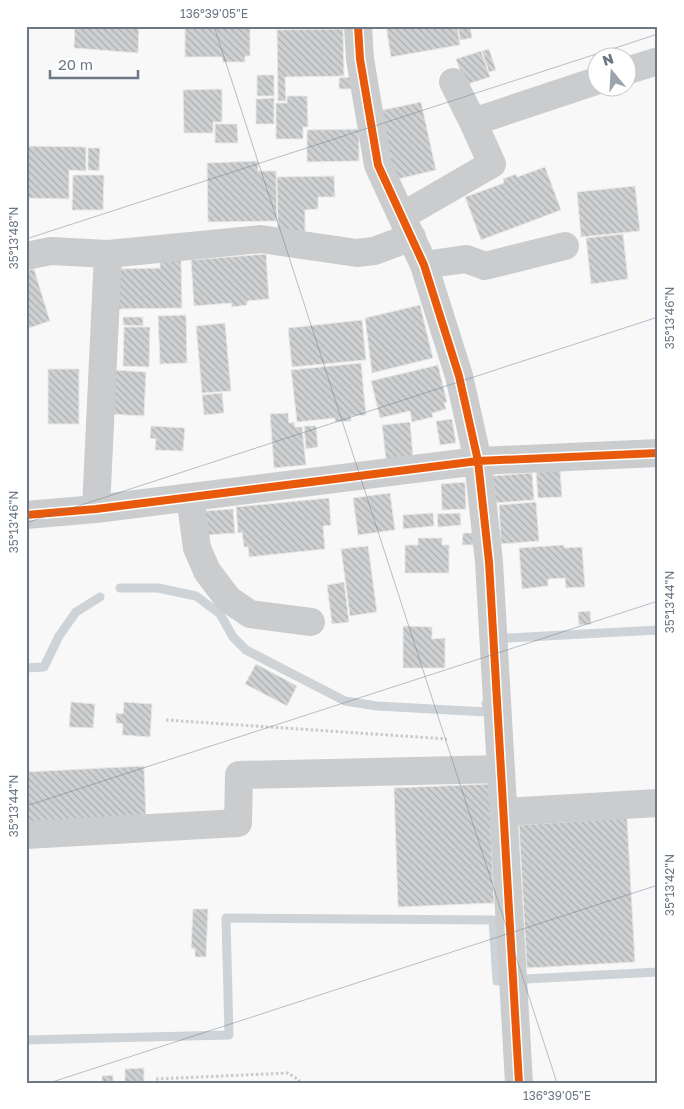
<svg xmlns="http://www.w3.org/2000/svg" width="684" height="1109" viewBox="0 0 684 1109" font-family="'Golos Text',sans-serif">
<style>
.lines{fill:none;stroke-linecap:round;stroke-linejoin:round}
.stream{stroke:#cdd3d6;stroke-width:9}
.building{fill:url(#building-back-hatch);stroke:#e8e8e7}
.path{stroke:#c9cacb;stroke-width:3;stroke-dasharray:2.5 2.5;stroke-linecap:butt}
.minor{stroke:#cbccce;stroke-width:28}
.cycleway-casing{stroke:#fff;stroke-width:11}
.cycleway{stroke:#e8590c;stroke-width:8}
.ticks{fill:none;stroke:#6b7784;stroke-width:1;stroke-opacity:0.45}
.neatline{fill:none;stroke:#6b7784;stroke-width:2}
.ticks-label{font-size:12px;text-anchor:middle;fill:#6b7784}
</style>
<defs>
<pattern id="building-back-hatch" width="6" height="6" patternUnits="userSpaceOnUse" patternTransform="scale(1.25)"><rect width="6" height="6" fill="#cfd0d2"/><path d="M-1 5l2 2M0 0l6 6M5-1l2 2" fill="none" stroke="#acaeb0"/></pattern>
</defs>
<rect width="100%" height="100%" fill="#f8f8f8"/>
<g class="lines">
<!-- stream -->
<path class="stream" d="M 120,588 L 158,588 L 196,596 L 220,614 L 233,637 L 246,650 L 345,701 L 377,706 L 487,712 L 486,703
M 508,638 L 658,630
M 26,668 L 44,667 L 59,636 L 76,612 L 100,597
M 525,979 L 658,972
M 26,1040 L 229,1035 L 226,918 L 493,920 L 497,981 L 504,981"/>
</g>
<!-- building -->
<path class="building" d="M 75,26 L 139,26 L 138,53 L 74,48 Z
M 185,26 L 250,26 L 250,56 L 245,56 L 245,62 L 223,62 L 222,57 L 185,57 Z
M 386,26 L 457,26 L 460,45 L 391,57 Z
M 458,26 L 470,26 L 472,38 L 460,40 Z
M 343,29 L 344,76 L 285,77 L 286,101 L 278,101 L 277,30 Z
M 489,49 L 496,70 L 489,72 L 482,51 Z
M 481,51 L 490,77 L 465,85 L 456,59 Z
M 257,75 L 274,75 L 274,96 L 257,96 Z
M 352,77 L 352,89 L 339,89 L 339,78 Z
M 222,89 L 222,122 L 213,122 L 213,133 L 184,133 L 183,90 Z
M 287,96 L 307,96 L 308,127 L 303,127 L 303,139 L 276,139 L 276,103 L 287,103 Z
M 274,98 L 274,124 L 256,124 L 256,99 Z
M 421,102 L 436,170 L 394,180 L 378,111 Z
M 215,124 L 237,124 L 238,143 L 215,143 Z
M 359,129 L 359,161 L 307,162 L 307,130 Z
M 26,146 L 86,147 L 86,171 L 69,170 L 69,199 L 26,198 Z
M 88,148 L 100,148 L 99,171 L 88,170 Z
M 258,161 L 258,171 L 276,171 L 277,221 L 208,222 L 207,163 Z
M 545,167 L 561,210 L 481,240 L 465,197 L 504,183 L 503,179 L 516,174 L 517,177 Z
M 73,175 L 104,175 L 103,210 L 72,210 Z
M 334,176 L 335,197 L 318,197 L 318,209 L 305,210 L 305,237 L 278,238 L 277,177 Z
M 635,186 L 640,231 L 581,237 L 577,192 Z
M 623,234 L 628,279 L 591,284 L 586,238 Z
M 266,254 L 269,299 L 247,301 L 247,305 L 232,307 L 231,303 L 194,306 L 191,260 Z
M 160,259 L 181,259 L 182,308 L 117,309 L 117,269 L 160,268 Z
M 34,269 L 50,321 L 26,329 L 26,271 Z
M 420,305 L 433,358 L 372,373 L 365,318 Z
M 186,315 L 187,363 L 160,364 L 158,316 Z
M 123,317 L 143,317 L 143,326 L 123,325 Z
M 362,320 L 366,360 L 292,367 L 288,328 Z
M 225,323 L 231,391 L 202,393 L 196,326 Z
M 124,327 L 150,327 L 149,367 L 123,366 Z
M 361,363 L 366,415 L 351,416 L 351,421 L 335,422 L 335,418 L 297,422 L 291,370 Z
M 438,365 L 447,402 L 444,403 L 446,409 L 432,413 L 433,417 L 412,422 L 410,411 L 380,418 L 371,381 Z
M 48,369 L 79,369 L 79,424 L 48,424 Z
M 113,370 L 146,372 L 144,416 L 110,414 Z
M 222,393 L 224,413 L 204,415 L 202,395 Z
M 288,413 L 289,423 L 294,422 L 295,427 L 302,427 L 306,465 L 274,468 L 270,414 Z
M 452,419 L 456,443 L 440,445 L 436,421 Z
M 410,422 L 413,457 L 386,460 L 382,425 Z
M 151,426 L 185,428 L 183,451 L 155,450 L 156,439 L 150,438 Z
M 304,426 L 316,426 L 318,447 L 306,449 Z
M 560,470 L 562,497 L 538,498 L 536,472 Z
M 532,473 L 534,500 L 494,503 L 492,476 Z
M 465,482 L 466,509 L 442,510 L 441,484 Z
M 390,493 L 395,530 L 358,535 L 353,498 Z
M 329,498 L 331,525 L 323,526 L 325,549 L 249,557 L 248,547 L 244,547 L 242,532 L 238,533 L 236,507 Z
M 536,502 L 539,541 L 501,544 L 499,505 Z
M 233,509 L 235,533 L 207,535 L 205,511 Z
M 433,513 L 434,526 L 403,529 L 403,515 Z
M 460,513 L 461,525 L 438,527 L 437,514 Z
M 463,533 L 474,533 L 474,545 L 462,545 Z
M 418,538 L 442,538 L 442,545 L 449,545 L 449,573 L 405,573 L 405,545 L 418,545 Z
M 564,545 L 564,548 L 582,547 L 585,587 L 566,588 L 565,578 L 548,579 L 548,586 L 522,589 L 519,548 Z
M 368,546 L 377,612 L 350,616 L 341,549 Z
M 344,582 L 349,622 L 332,624 L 327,585 Z
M 590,611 L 591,624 L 579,625 L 578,612 Z
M 403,626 L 432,627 L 432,639 L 445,638 L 445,668 L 403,668 Z
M 256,664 L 297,686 L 287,706 L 245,684 Z
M 71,702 L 95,704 L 93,728 L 69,727 Z
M 124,702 L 152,704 L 150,737 L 122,735 L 123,724 L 116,723 L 116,713 L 123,714 Z
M 144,766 L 146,819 L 26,825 L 26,772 Z
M 489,784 L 494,903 L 398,907 L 394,788 Z
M 627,818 L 635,962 L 527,968 L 519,825 Z
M 193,909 L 208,909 L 206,957 L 195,957 L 195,949 L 191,948 Z
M 144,1068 L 144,1083 L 125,1083 L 125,1069 Z
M 113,1075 L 113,1083 L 102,1083 L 102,1076 Z"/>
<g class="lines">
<!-- path -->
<path class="path" d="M 166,720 L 447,739
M 156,1079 L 288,1073 L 299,1080 L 299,1083"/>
<!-- minor -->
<path class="minor" d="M 358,26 L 360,59 L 378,165 L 424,265 L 459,376 L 478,461 L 489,562 L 519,1083
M 626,71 L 658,61
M 453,82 L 473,122
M 402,216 L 492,164 L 473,122 L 596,81
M 26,256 L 51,251 L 108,254
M 424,265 L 466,259 L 485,266 L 565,246
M 190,497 L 197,548 L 207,571 L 228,599 L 250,614 L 311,622
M 96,509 L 108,254 L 261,239 L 357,253 L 374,251 L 412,237
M 26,515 L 96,509 L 478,461 L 658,453
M 504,812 L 658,803
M 26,835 L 238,823 L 239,775 L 501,769"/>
<defs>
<path id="cycleway" d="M 358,26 L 360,59 L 378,165 L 424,265 L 459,376 L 478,461 L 489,562 L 519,1083
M 26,515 L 96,509 L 478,461 L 658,453"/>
</defs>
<!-- cycleway casing -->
<use href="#cycleway" class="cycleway-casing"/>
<!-- cycleway -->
<use href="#cycleway" class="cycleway"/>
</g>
<!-- ticks -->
<path class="ticks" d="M 214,26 L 557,1083M 26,239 L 658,34M 26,523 L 658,317M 26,806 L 658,601M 49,1083 L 658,885"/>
<!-- border -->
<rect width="684" height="1109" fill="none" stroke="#ffffff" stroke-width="55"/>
<!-- north arrow -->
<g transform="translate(612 72) rotate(342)"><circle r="24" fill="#ffffff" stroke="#c4c9ce"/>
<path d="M0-4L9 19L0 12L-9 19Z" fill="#9ca4ad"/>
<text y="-8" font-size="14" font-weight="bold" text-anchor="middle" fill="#6b7784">N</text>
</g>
<!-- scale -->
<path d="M50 70v8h88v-8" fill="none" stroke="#6b7784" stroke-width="2.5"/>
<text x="58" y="70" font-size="15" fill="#6b7784" stroke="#ffffff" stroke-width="4" paint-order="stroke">20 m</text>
<rect x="28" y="28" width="628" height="1054" class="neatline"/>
<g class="ticks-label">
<text x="214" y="18">136°39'05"E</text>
<text transform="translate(14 238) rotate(-90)" y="4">35°13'48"N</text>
<text transform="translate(670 318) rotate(-90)" y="4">35°13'46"N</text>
<text transform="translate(14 522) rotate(-90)" y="4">35°13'46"N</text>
<text transform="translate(670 602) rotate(-90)" y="4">35°13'44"N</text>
<text transform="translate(14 806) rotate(-90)" y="4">35°13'44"N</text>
<text transform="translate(670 885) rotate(-90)" y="4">35°13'42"N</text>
<text x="557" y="1100">136°39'05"E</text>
</g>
</svg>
